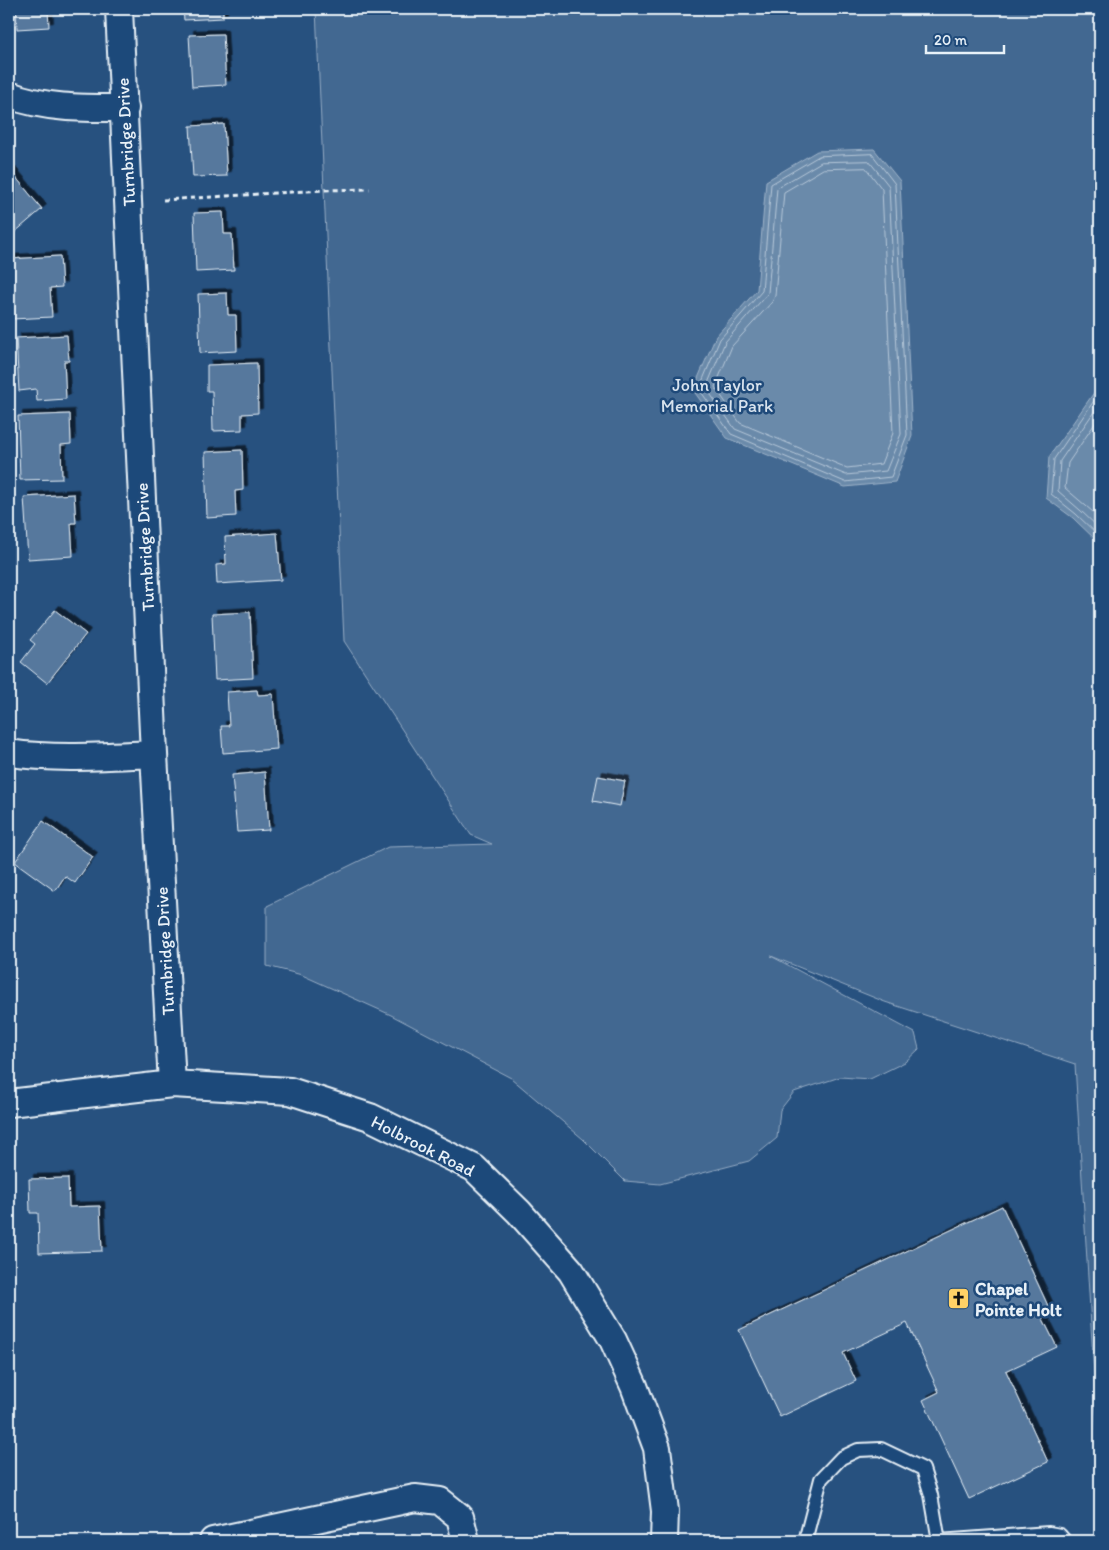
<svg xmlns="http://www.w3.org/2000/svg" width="1109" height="1550" viewBox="0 0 1109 1550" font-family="Itim,sans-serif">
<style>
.green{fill:#436891;stroke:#96acc4}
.water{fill:#6b8aaa;stroke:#9db3c9}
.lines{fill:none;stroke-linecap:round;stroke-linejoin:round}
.shore{stroke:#b6c8d9;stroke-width:1}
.building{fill:#57789d;stroke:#e8f1f8;filter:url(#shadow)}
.service-casing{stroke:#e8f1f8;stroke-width:16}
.minor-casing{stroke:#e8f1f8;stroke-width:30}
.path{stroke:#e8f1f8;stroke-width:3;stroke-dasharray:5 4;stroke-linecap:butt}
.service{stroke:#1f4a7a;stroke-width:12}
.minor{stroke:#1f4a7a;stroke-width:26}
.labels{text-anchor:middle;stroke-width:5;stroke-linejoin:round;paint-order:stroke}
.street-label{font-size:18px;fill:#e8f1f8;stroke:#1f4a7a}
.park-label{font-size:18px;fill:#d8e3ee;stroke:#1f4a7a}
.poi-label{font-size:18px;font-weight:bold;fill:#e8f1f8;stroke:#1f4a7a;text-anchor:start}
</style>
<defs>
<filter id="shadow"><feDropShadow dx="4.5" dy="-4.5" stdDeviation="0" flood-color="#0009"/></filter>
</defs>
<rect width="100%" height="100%" fill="#27517f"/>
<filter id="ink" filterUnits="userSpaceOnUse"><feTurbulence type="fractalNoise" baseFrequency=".02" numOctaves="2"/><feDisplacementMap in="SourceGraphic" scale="10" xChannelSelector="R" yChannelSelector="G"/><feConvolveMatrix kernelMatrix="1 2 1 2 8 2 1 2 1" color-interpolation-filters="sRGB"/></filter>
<g filter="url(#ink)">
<!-- green -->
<path class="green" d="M 316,9 L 1099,9 L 1100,1473 L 1075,1064 L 885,1002 L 771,956 L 915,1033 L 919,1049 L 905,1062 L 870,1079 L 840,1077 L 794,1092 L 780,1110 L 777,1138 L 749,1161 L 660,1184 L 625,1181 L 583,1139 L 511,1078 L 391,1015 L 302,975 L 267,966 L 267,906 L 388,847 L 492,844 L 471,835 L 344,641 Z"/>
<!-- water -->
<path class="water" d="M 874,149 L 900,181 L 912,436 L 895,482 L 845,487 L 727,438 L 693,390 L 716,336 L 757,290 L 766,181 L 817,151 Z
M 1100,384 L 1100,544 L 1073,518 L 1046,498 L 1049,457 Z"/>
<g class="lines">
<!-- shore -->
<path class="shore" d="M 872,154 L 895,184 L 907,435 L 891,477 L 845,482 L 731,434 L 699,389 L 720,339 L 762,291 L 771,184 L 819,156 Z
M 869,161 L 889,186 L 901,434 L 886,471 L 846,475 L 735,429 L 706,388 L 725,342 L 768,293 L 777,188 L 821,162 Z
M 866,168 L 882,189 L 893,433 L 881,464 L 847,468 L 740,423 L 715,387 L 732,346 L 772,302 L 775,296 L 784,192 L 823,169 Z
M 1100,392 L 1054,459 L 1051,494 L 1076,514 L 1100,537
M 1100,403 L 1060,461 L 1058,491 L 1080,510 L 1100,529
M 1100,416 L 1068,463 L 1065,488 L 1100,518"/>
</g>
<!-- building -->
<path class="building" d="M 16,9 L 48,9 L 49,27 L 17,29 Z
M 183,9 L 223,9 L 223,18 L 184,20 Z
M 223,34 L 226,85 L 192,87 L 189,35 Z
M 224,124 L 227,176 L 193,177 L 190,126 Z
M 9,169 L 42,209 L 14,233 L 9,226 Z
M 223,212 L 224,234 L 232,234 L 234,270 L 196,272 L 194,213 Z
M 60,256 L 62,287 L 50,288 L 52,317 L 12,319 L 9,259 Z
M 227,293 L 228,315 L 236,315 L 237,351 L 200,353 L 198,294 Z
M 67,335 L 69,361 L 64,361 L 66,399 L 37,401 L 36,389 L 19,391 L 16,338 Z
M 257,363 L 258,413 L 242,414 L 242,430 L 213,431 L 212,391 L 207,391 L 207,365 Z
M 70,414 L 71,444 L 61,445 L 62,479 L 20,480 L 18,416 Z
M 242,450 L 243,490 L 235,491 L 236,516 L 207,518 L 205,452 Z
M 74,494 L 76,523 L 71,523 L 73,556 L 28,559 L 24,497 Z
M 277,533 L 281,580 L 217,584 L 216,565 L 226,564 L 225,537 Z
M 55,610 L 86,634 L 47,683 L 21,662 L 35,644 L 30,640 Z
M 250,612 L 253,678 L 215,680 L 212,614 Z
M 257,690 L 258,695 L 273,694 L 277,749 L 223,753 L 221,726 L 229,726 L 227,692 Z
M 265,772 L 269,830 L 237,832 L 232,775 Z
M 598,776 L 625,781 L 620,806 L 593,801 Z
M 43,821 L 93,857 L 75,883 L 65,876 L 55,891 L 15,862 Z
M 68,1178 L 69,1207 L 100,1206 L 102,1251 L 39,1253 L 38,1213 L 30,1213 L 29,1179 Z
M 1002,1206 L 1049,1308 L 1040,1313 L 1057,1347 L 1006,1371 L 1048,1462 L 969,1499 L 923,1400 L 939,1392 L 907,1323 L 843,1353 L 856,1381 L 780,1417 L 739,1330 Z"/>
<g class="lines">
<defs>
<path id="service" d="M 805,1541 L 821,1479 L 841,1458 L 858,1450 L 881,1449 L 923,1469 L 931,1495 L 939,1541
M 939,1541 L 1049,1533 L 1060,1535 L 1065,1541"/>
<path id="minor" d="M 119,9 L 154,754 L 172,1084
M 9,95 C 46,109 86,108 125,108
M 9,753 C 57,760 106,756 154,754
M 9,1103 L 172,1084 L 290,1091 L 370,1117 L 474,1168 L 519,1212 L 571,1271 L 613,1340 L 634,1386 L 657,1448 L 665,1511 L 664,1541
M 213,1541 L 415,1498 L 440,1501 L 460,1517 L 466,1541"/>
</defs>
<!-- service casing -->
<use href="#service" class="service-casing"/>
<!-- minor casing -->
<use href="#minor" class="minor-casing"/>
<!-- path -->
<path class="path" d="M 479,11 L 479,9
M 163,200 L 323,190 L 370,189"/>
<!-- service -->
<use href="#service" class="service"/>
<!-- minor -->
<use href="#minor" class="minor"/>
</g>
</g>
<!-- icons -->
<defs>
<symbol id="church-square" viewBox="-11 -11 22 22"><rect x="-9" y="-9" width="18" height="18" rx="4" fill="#ffd166" stroke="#1f4a7a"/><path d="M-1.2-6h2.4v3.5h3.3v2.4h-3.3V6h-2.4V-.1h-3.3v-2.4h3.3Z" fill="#111"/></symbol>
</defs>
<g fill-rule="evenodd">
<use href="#church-square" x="946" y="1286" width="25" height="25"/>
</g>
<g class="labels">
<!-- street labels -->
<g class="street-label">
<text transform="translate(126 142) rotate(-93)" y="6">Turnbridge Drive</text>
<text transform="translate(145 547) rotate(-93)" y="6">Turnbridge Drive</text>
<text transform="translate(165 951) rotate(-93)" y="6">Turnbridge Drive</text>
<text transform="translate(423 1146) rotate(27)" y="6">Holbrook Road</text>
</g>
<!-- park labels -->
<g class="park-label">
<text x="717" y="391">John Taylor<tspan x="717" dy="21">Memorial Park</tspan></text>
</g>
<!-- poi labels -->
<g class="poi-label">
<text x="975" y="1295">Chapel<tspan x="975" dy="21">Pointe Holt</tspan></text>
</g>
</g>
<!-- margin -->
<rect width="1109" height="1550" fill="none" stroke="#1f4a7a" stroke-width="30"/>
<rect x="15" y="15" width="1079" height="1520" fill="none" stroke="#e8f1f8" stroke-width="2" filter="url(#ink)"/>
<!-- scale -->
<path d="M926 45v8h78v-8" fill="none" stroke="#e8f1f8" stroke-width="2.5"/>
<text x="934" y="45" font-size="15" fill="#e8f1f8" stroke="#1f4a7a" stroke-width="4" paint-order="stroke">20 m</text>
</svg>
